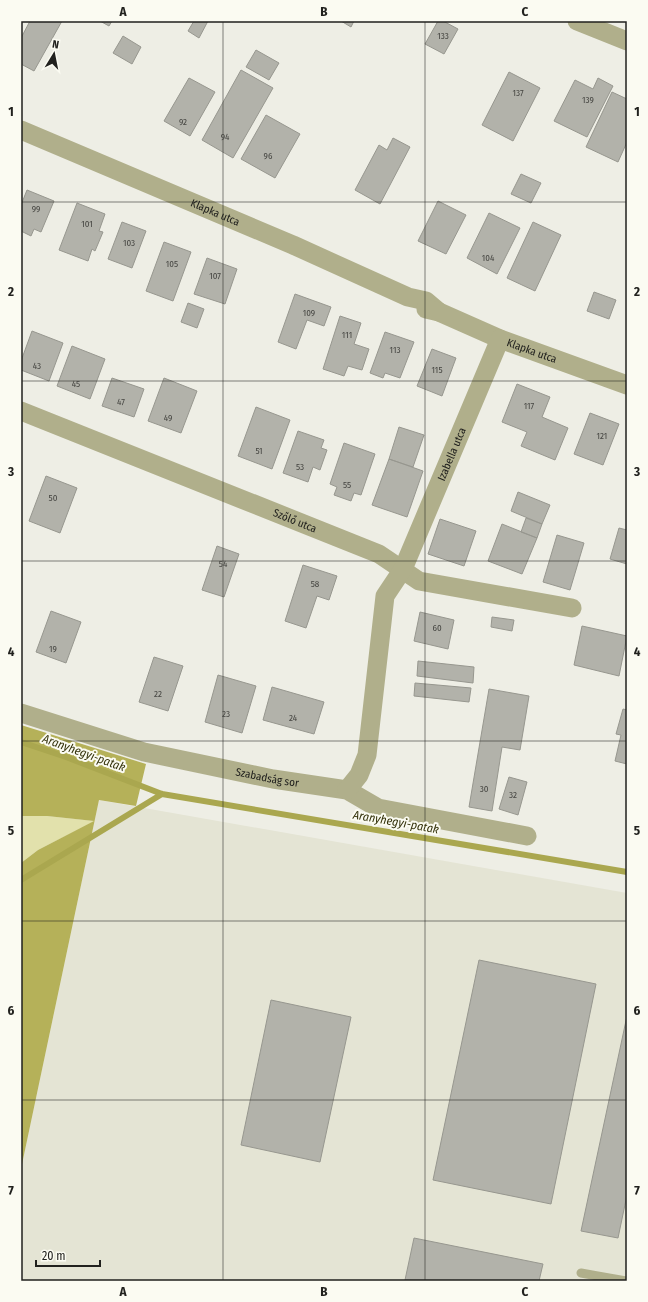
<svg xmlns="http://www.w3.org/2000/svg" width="648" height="1302" viewBox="0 0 648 1302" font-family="'Fira Sans Condensed',sans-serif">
<rect width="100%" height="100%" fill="#eeeee5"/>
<path fill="#e4e4d4" d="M99 800 627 893V1281H21V1169Z"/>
<path fill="#e2e1ac" d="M21 816H47L95 821 38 850 21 863Z"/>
<path fill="#b5b159" d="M21 725 146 764 136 806 99 800 21 1169V863L38 850 94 821 47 816H21Z"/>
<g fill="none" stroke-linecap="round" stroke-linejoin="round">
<path stroke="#aaa74f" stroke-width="6" d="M21 742 66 757 162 794 627 872
M21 880 162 794"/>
</g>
<path fill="#b2b2aa" stroke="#97978f" d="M30 21H62L34 71 21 64V38Z
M100 21H112L109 26Z
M194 21H208L199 38 188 31Z
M341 21H354L351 27Z
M438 21H443L458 29 444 54 425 44Z
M123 36 141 47 132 64 113 53Z
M256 50 279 63 269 80 246 67Z
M241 70 273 88 233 158 202 140Z
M509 72 540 88 513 141 482 125Z
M189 78 215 92 190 136 164 121Z
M598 78 613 86 587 137 554 121 575 80 593 89Z
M612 92 627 99V142L618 162 586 147Z
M266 115 300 134 275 178 241 159Z
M393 138 410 147 380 204 355 190 379 145 387 150Z
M521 174 541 183 531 203 511 194Z
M27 190 54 201 41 232 34 229 31 236 21 231V205Z
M438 201 466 215 446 254 418 241Z
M77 203 105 214 99 231 103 232 95 251 92 249 88 261 59 250Z
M489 213 520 228 497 274 467 258Z
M122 222 146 231 132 268 108 259Z
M533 222 561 235 535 291 507 278Z
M164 242 191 252 173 301 146 291Z
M207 258 237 269 225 304 194 294Z
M594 292 616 300 609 319 587 311Z
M295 294 331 307 324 326 307 320 296 349 278 342Z
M188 303 204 309 197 328 181 322Z
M340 316 361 323 354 344 369 349 362 370 348 366 344 376 323 369Z
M32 331 63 343 49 381 21 370V361Z
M385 332 414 342 400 378 385 373 383 378 370 373Z
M72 346 105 359 90 399 57 386Z
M432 349 456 358 442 396 417 386Z
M112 378 144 389 134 417 102 406Z
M164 378 197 391 181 433 148 421Z
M517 384 550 397 542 417 568 428 555 460 521 446 527 432 502 422Z
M256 407 290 420 272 469 238 456Z
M590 413 619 424 603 465 574 454Z
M399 427 424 435 413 467 389 459Z
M298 431 324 440 321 448 327 450 320 470 313 467 308 482 283 473Z
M344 443 375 454 361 495 354 493 351 501 334 495 337 487 330 484Z
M389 459 423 471 407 517 372 505Z
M46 476 77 488 60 533 29 521Z
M518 492 550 505 542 524 511 511Z
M526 518 542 524 537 538 521 532Z
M440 519 476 531 464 566 428 554Z
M502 524 537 538 522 574 488 561Z
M619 528 627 530V564L610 559Z
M557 535 584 543 570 590 543 582Z
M217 546 239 554 224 597 202 590Z
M303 565 337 576 329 600 317 596 306 628 285 621Z
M51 611 81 622 66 663 36 652Z
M420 612 454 620 448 649 414 641Z
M492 617 514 620 512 631 491 627Z
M582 626 627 636 619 676 574 665Z
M154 657 183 666 168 711 139 702Z
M418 661 474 667 473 683 417 676Z
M218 675 256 686 242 733 205 722Z
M415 683 471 688 469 702 414 696Z
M272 687 324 702 314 734 263 720Z
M489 689 529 696 520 750 502 747 492 811 469 807Z
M623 709 627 710V764L615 761 621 735 616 734Z
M509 777 527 782 518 815 499 809Z
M479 960 596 984 551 1204 433 1180Z
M271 1000 351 1017 320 1162 241 1145Z
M627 1016V1195L618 1238 581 1231Z
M414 1238 543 1264 539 1281 405 1280Z"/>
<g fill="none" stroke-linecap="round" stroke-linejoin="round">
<path stroke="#b0af8b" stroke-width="9" d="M581 1273 626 1281"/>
<g stroke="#b0af8b" stroke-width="19">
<path d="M577 21 627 41"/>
<path id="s1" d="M21 130 293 245 408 297 426 301 439 312"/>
<path id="s2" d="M426 309 439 312 500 339 627 385"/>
<path id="s3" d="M21 411 379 554 419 581 572 608"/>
<path id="s4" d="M21 713 144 752 273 779 347 790 378 808 527 836"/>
<path id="s5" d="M347 790 359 775 367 755 385 596 403 569 500 339"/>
</g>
</g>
<path fill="none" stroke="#21211e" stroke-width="1" stroke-opacity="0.55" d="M223 21V1281M425 21V1281M21 202H627M21 381H627M21 561H627M21 741H627M21 921H627M21 1100H627"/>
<g text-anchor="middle" stroke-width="4" stroke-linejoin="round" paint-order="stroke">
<g font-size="9" fill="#454541">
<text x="443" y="39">133</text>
<text x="518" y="96">137</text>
<text x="588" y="103">139</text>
<text x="183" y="125">92</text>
<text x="225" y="140">94</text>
<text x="268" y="159">96</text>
<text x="36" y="212">99</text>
<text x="87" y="227">101</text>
<text x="129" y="246">103</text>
<text x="488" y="261">104</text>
<text x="172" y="267">105</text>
<text x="215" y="279">107</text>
<text x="309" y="316">109</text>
<text x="347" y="338">111</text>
<text x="395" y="353">113</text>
<text x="37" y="369">43</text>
<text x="437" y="373">115</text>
<text x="76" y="387">45</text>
<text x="121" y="405">47</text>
<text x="529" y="409">117</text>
<text x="168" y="421">49</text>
<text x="602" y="439">121</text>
<text x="259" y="454">51</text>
<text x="300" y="470">53</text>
<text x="347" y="488">55</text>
<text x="53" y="501">50</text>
<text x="223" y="567">54</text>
<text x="315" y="587">58</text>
<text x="437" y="631">60</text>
<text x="53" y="652">19</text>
<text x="158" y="697">22</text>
<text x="226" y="717">23</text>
<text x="293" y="721">24</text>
<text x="484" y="792">30</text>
<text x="513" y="798">32</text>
</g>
<g font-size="11" fill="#21211e" stroke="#fbfbf2">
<text dy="4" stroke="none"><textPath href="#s1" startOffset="211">Klapka utca</textPath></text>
<text dy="4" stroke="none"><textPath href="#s2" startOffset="114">Klapka utca</textPath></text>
<text dy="4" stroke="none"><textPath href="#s5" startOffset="358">Izabella utca</textPath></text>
<text dy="4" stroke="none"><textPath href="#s3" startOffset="295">Szőlő utca</textPath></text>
<text dy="4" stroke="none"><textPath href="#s4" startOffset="255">Szabadság sor</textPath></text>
</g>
<g font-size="12" font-style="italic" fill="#34320b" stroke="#fbfbf2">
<text transform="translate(84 753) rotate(20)" y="4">Aranyhegyi-patak</text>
<text transform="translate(396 822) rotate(10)" y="4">Aranyhegyi-patak</text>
</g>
</g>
<rect width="648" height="1302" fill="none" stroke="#fbfbf2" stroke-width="44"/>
<g transform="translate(54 54) rotate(10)" stroke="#fbfbf2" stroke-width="3" paint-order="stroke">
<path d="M0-3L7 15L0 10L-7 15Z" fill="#21211e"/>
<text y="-6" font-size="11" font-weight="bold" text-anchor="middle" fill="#21211e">N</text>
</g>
<path d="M36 1260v6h64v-6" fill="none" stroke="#21211e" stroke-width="2"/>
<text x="42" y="1260" font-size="12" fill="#21211e" stroke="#fbfbf2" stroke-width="3" paint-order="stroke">20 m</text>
<rect x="22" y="22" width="604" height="1258" fill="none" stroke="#21211e" stroke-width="1.5"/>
<g font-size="13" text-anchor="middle" font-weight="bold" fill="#21211e">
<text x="123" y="16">A</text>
<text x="324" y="16">B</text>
<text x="525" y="16">C</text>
<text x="11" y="116">1</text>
<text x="637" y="116">1</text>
<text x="11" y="296">2</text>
<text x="637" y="296">2</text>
<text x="11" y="476">3</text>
<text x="637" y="476">3</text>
<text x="11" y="656">4</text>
<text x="637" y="656">4</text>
<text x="11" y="835">5</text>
<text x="637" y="835">5</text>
<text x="11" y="1015">6</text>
<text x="637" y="1015">6</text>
<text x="11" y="1195">7</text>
<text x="637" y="1195">7</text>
<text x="123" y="1296">A</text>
<text x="324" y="1296">B</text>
<text x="525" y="1296">C</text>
</g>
</svg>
